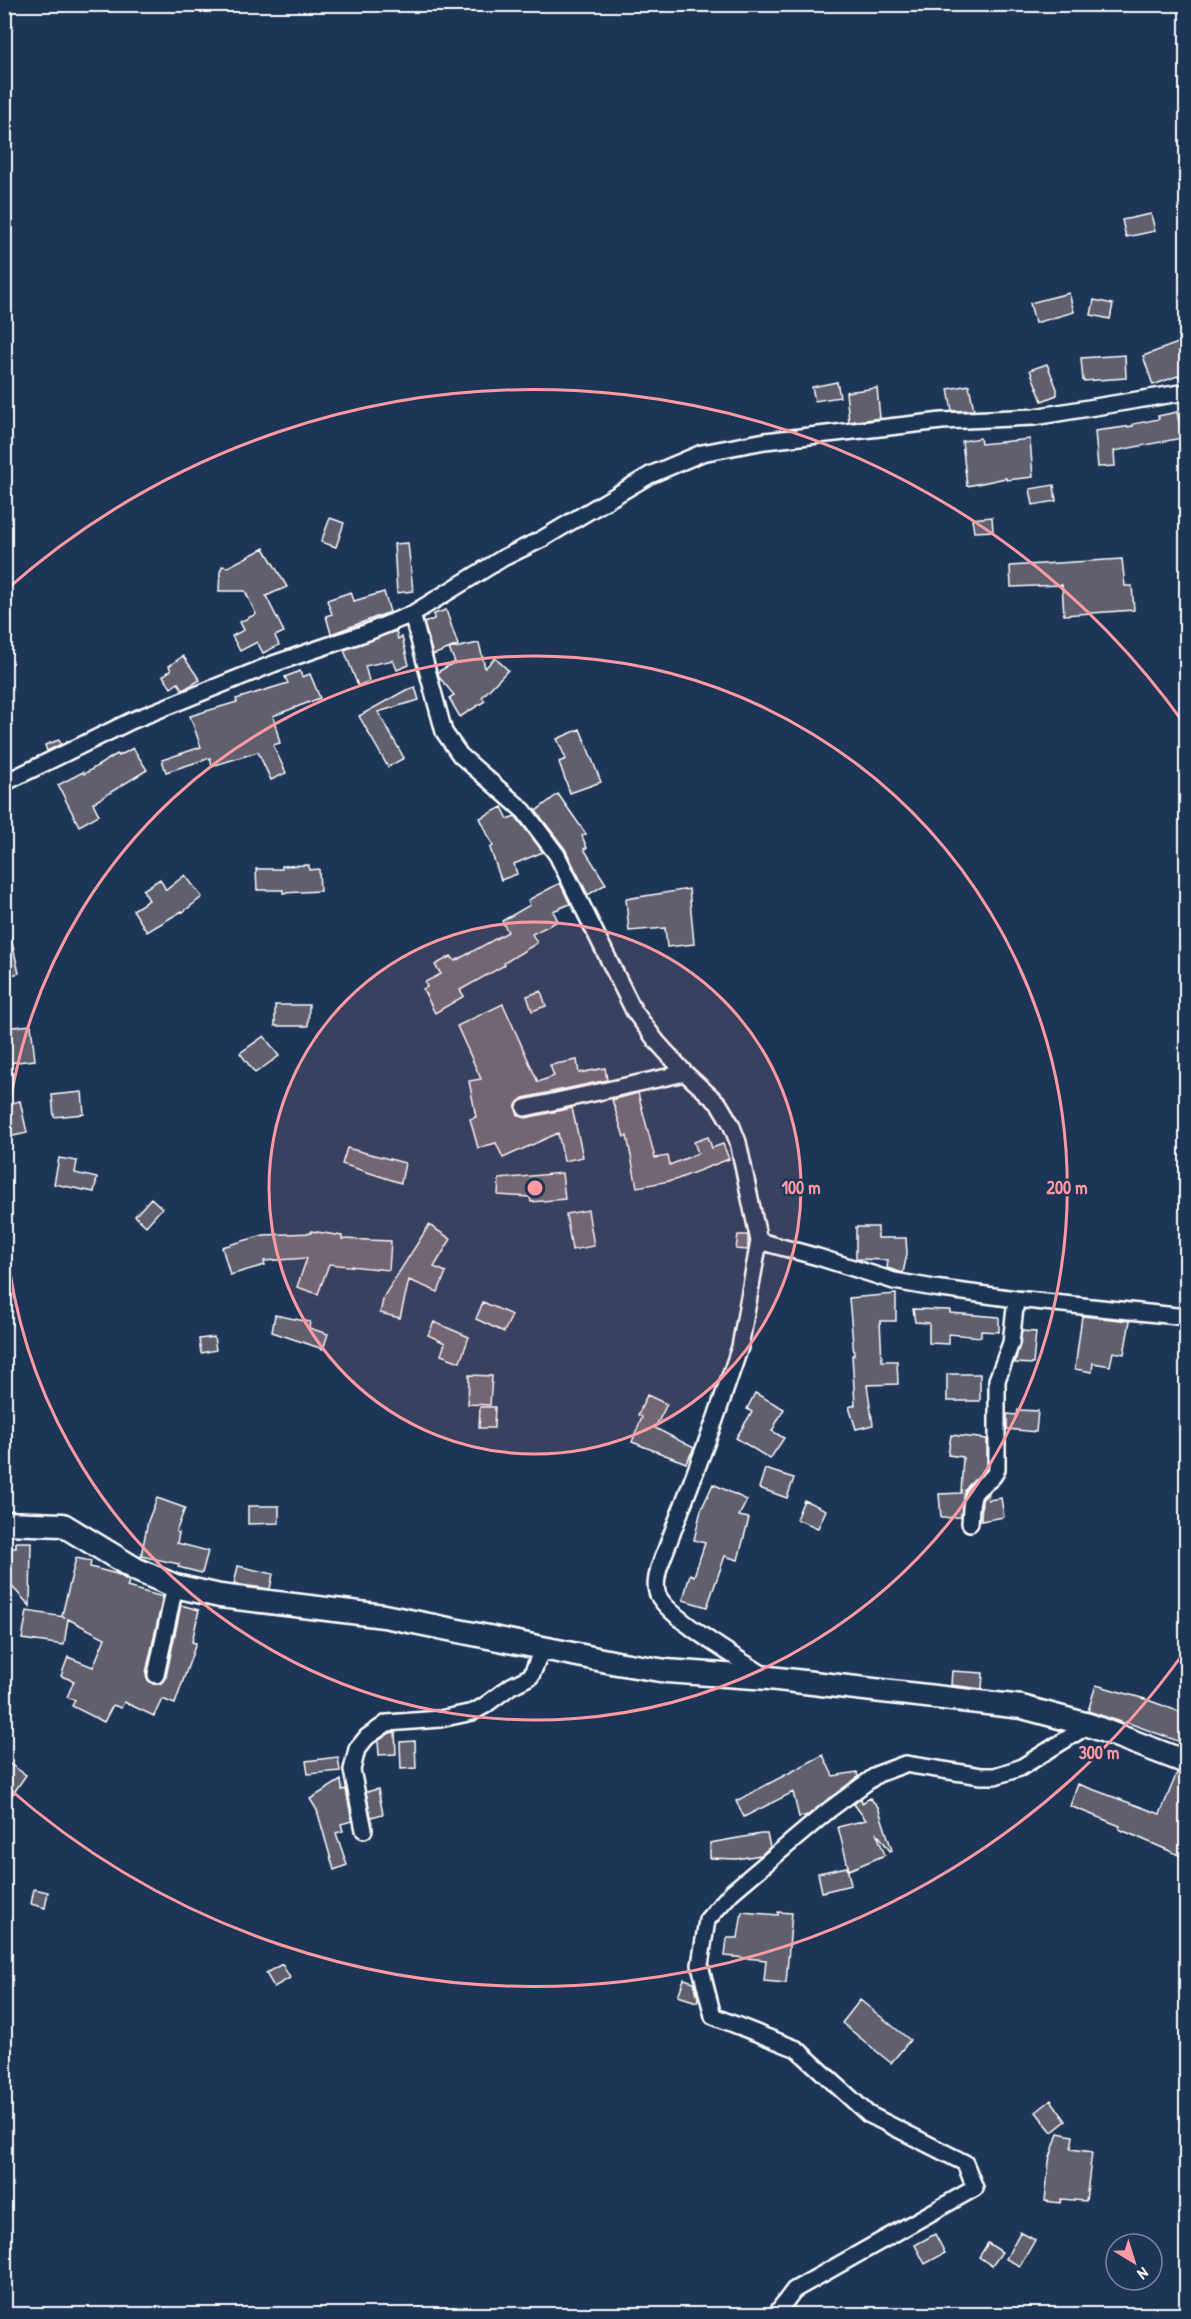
<svg xmlns="http://www.w3.org/2000/svg" width="1191" height="2319" viewBox="0 0 1191 2319" font-family="'Patrick Hand',sans-serif">
<rect width="100%" height="100%" fill="#1d3557"/>
<filter id="ink" filterUnits="userSpaceOnUse"><feTurbulence type="fractalNoise" baseFrequency=".0167" numOctaves="2"/><feDisplacementMap in="SourceGraphic" scale="12" xChannelSelector="R" yChannelSelector="G"/><feConvolveMatrix kernelMatrix="1 2 1 2 8 2 1 2 1" color-interpolation-filters="sRGB"/></filter>
<g filter="url(#ink)">
<path fill="#615e6d" stroke="#fff" stroke-width="1.5" d="M1151 214 1155 231 1126 237 1122 220Z
M1069 293 1074 312 1035 323 1030 303Z
M1094 300 1113 304 1110 319 1091 315Z
M1186 340V373L1153 385 1143 356Z
M1125 355 1126 378 1083 381 1081 358Z
M1047 364 1057 389V395L1042 401 1030 370Z
M837 382 840 397 815 401 812 387Z
M969 385 974 410 952 411 948 389Z
M877 388 880 418 849 422 846 392Z
M1177 412 1182 438 1114 451 1115 466 1098 467 1095 431 1133 426V424L1159 419 1158 416Z
M980 438 981 444 1030 439 1033 477 1006 480V478L967 486 962 441Z
M1054 485 1056 501 1033 505 1030 489Z
M992 517 993 531 974 532 972 519Z
M330 518 344 523 336 547 321 542Z
M408 543 413 591 397 593 394 544Z
M264 548 287 587 266 596 284 632 275 636 279 645 263 653 257 642 240 651 232 636 244 630 240 622 256 614 245 591H219L220 572 222 566 228 567Z
M1122 559 1125 586H1132L1134 610 1064 615 1062 585 1011 587 1010 566Z
M351 592 354 601 384 592 390 612 331 634 326 616 332 614 327 600Z
M446 610 458 645 433 655 424 623 434 619V614Z
M396 631 398 639 402 637 409 665 397 670 393 660 365 666 369 681 358 686 344 650Z
M479 643 485 668 495 658 508 670 482 697 485 701 460 717 449 698 454 695 439 677 438 672 455 662 449 649Z
M183 656 200 680 183 690 178 683 171 688 163 676 171 670 169 666Z
M300 671 302 677 310 674 320 698 273 716 280 743 273 745 286 773 271 780 258 752 212 766 210 758 166 772 162 760 201 747 190 716 237 702 236 699 288 683 285 677Z
M415 687 419 700 378 712 404 758 388 767 359 716 406 690Z
M580 729 601 782 570 793 559 762 566 759 557 739Z
M59 740 61 744 47 751 45 745Z
M133 748 147 770 93 803 99 815 79 826 58 785 83 772 84 774 117 754 119 756Z
M558 794 586 834 582 836 587 848 584 849 606 884 588 895 565 849 536 811Z
M502 807 508 819 515 816 517 818 543 852 514 864 517 874 501 880 490 848 493 846 480 818Z
M309 865V870L319 869 320 891 283 893V890H257L256 869H282V866Z
M185 875 202 897 183 912 182 911 147 932 133 910 149 900 143 890 160 879 166 890Z
M560 883 570 904 553 911 558 921 532 934 537 943 504 963 505 965 460 990 464 996 435 1013 423 989 427 987 425 982 441 974 435 965 451 956 455 961 508 932 502 921 530 905 528 900Z
M689 889 694 944 667 947 665 928 629 931 626 899Z
M10 934 19 973 4 977V935Z
M541 991 546 1006 532 1011 527 996Z
M503 1004 538 1082 554 1076 550 1065 577 1060 579 1073 605 1068 607 1080 523 1098 516 1106 518 1115 526 1118 572 1108 583 1157 564 1161 558 1133 503 1158 496 1143 478 1148 470 1119 476 1117 469 1081 481 1079 457 1026Z
M275 1005H309L308 1026H275Z
M31 1025 35 1060 8 1063 4 1028Z
M264 1036 279 1056 255 1073 240 1053Z
M82 1092 84 1114 54 1117 52 1095Z
M638 1093 655 1158 668 1156 670 1165 698 1153 694 1142 708 1137 712 1148 723 1144 729 1159 675 1180 637 1187 627 1136 624 1137 612 1100Z
M20 1101 27 1133 4 1138V1105Z
M347 1148 405 1163 401 1183 342 1164Z
M59 1158 77 1161 75 1173 97 1178 94 1192 54 1184Z
M562 1173 565 1199 531 1202 530 1197 498 1195 499 1179Z
M151 1198 162 1208 146 1226 135 1216Z
M588 1210 594 1246 572 1250 566 1214Z
M429 1225 451 1239 434 1267 446 1272 438 1292 409 1280 400 1318 380 1313 384 1296Z
M856 1227H878V1238H906L907 1254 903 1273 887 1268 888 1260 856 1259Z
M311 1231 342 1236V1239L391 1241 389 1270 329 1264 318 1294 297 1287 307 1258 264 1261 265 1265 230 1275 222 1247 264 1235 311 1233Z
M738 1235H748V1250L736 1249Z
M896 1294V1321H880L882 1361H897L898 1384 867 1385 873 1425 856 1429 849 1407 855 1405 852 1355H854L849 1298Z
M483 1302 512 1315 504 1332 476 1319Z
M913 1309 950 1310V1313L999 1317V1332L981 1331V1337L949 1334V1344L929 1343V1323L915 1322Z
M275 1315 310 1322 309 1328 328 1334 323 1349 272 1332Z
M1082 1316 1130 1321 1124 1354 1113 1352 1110 1366 1093 1363 1092 1372 1075 1369Z
M434 1322 469 1337 460 1362 441 1355 445 1343 428 1335Z
M1022 1331 1036 1332 1033 1364 1015 1363Z
M214 1337 216 1350 201 1353 199 1339Z
M947 1374H980V1401H947Z
M469 1375 492 1376 490 1405 468 1404Z
M755 1393 784 1409 772 1431 784 1438 770 1459 736 1438 752 1412 747 1409Z
M647 1395 667 1404 655 1428 694 1448 686 1463 632 1442 642 1417 638 1415Z
M480 1407H495L494 1428H479Z
M1018 1410 1038 1411 1036 1432 1007 1429V1414L1017 1415Z
M951 1435 987 1439V1467L965 1490 961 1517 941 1518 939 1494 961 1493 963 1457 948 1455Z
M765 1469 794 1478 787 1498 759 1488Z
M713 1484 747 1500 739 1516 749 1518 738 1560 725 1556 707 1607 683 1600 690 1574 694 1576 705 1543 694 1540 701 1510Z
M989 1492 988 1500 1001 1498 1004 1517 981 1521 982 1500Z
M157 1498 185 1508 176 1532 179 1533 177 1543 208 1551 202 1573 178 1567 179 1564 141 1556 148 1521Z
M804 1500 826 1510 818 1528 796 1519Z
M248 1506H279V1523L248 1524Z
M16 1542H31L30 1606 4 1578V1556H10V1548H16Z
M76 1558 91 1561 90 1567 117 1574 129 1581 127 1587 163 1597 146 1673 147 1679 153 1684H160L166 1677 181 1605 199 1610 192 1642 196 1643 175 1704 162 1699 154 1716 124 1702 121 1708 113 1705 104 1722 72 1706 75 1700 67 1697 74 1681 61 1676 68 1657 93 1667 105 1638 68 1619 64 1645 22 1639 27 1611 64 1617 62 1615Z
M238 1566 273 1574 270 1589 234 1584Z
M952 1671 983 1673 982 1689 951 1685Z
M1096 1685 1145 1699 1186 1714V1744L1126 1722V1724L1115 1720 1088 1711Z
M395 1732 396 1754 379 1755 378 1741 390 1733Z
M415 1741 416 1768 401 1769 400 1742Z
M823 1755 833 1776 857 1772 858 1777 808 1815 799 1817 793 1792 744 1817 736 1801Z
M338 1757 340 1771 308 1774 306 1761Z
M4 1760 26 1775 13 1794 4 1788Z
M1177 1773 1186 1775V1858L1119 1829 1120 1826 1070 1806 1078 1784 1160 1814Z
M341 1780 342 1790 346 1789 352 1821 341 1824 343 1831 336 1833 347 1865 334 1870 317 1810 310 1799Z
M378 1789 383 1814 371 1817 366 1792Z
M861 1798 862 1803 870 1798 878 1807 892 1850 890 1851 876 1832 885 1855 849 1870 838 1827 866 1820 854 1804Z
M761 1834H767L770 1847 761 1855 736 1859 710 1858V1843Z
M847 1867 851 1885 822 1892 818 1873Z
M34 1889 48 1892 45 1908 31 1904Z
M742 1912 778 1915V1912L792 1913 786 1983 764 1981 766 1960 725 1956 727 1938H738Z
M282 1964 290 1978 274 1987 266 1973Z
M684 1979 694 1982 698 1998 697 2002 678 1996Z
M860 2000 910 2040 891 2063 842 2023Z
M1051 2100 1066 2121 1052 2132 1036 2112Z
M1058 2133 1073 2136 1071 2149 1092 2152 1086 2201 1061 2199 1060 2203 1045 2201 1049 2161Z
M1020 2232 1035 2240 1020 2266 1006 2259Z
M935 2234 945 2253 925 2264 915 2245Z
M988 2243 1002 2252 992 2266 979 2257Z"/>
<g fill="none" stroke-linecap="round" stroke-linejoin="round">
<g stroke="#fff" stroke-width="20">
<path id="street" d="M412 614 444 732 460 755 524 811 557 855 634 1011 657 1042 685 1073 719 1104 731 1124 738 1142 759 1241 740 1347 715 1420 659 1568C657 1576 655 1584 657 1592 662 1615 744 1662 767 1677
M4 783 131 721 273 664 368 632 412 614 503 558 542 539 650 475 702 453 765 441 942 421 1034 417 1186 392
M525 1108 685 1073
M759 1241 818 1257 894 1281 934 1288 1016 1299 1186 1317
M970 1523C971 1515 970 1502 974 1494 980 1483 993 1482 997 1469V1380L1011 1343 1016 1299
M156 1675 175 1586
M364 1830 352 1770 357 1749 367 1737 387 1723 440 1719 473 1712 484 1706 511 1686 531 1676 543 1648
M776 2314 794 2290 975 2188 965 2163 868 2114 797 2049 713 2016 700 1965 707 1920 732 1892 829 1810 878 1774 905 1764 981 1776H995L1020 1768 1089 1725"/>
</g>
<g stroke="#fff" stroke-width="27">
<path id="secondary" d="M4 1523 63 1525 137 1570 175 1586 220 1596 384 1616 617 1663 666 1671 769 1678 1022 1707 1089 1725 1186 1762"/>
</g>
<use href="#street" stroke="#1d3557" stroke-width="15"/>
<use href="#secondary" stroke="#1d3557" stroke-width="22"/>
</g>
</g>
<circle cx="535" cy="1188" r="266" fill="#ff9aa2" fill-opacity=".12"/>
<g fill="none" stroke="#ff9aa2" stroke-width="3">
<circle cx="535" cy="1188" r="266"/>
<path d="M5 1146A532 532 0 1 1 5 1230"/>
<path d="M1185 1651A798 798 0 0 1 6 1786M6 590A798 798 0 0 1 1185 725"/>
</g>
<circle cx="535" cy="1188" r="9" fill="#ff9aa2" stroke="#1d3557" stroke-width="3"/>
<g font-size="18" text-anchor="middle" font-weight="bold" fill="#ff9aa2" stroke="#1d3557" stroke-width="4.5" stroke-linejoin="round" paint-order="stroke">
<text x="801" y="1194">100 m</text>
<text x="1067" y="1194">200 m</text>
<text x="1099" y="1759">300 m</text>
</g>
<rect width="1191" height="2319" fill="none" stroke="#1d3557" stroke-width="24"/>
<rect x="12" y="12" width="1167" height="2295" fill="none" stroke="#fff" stroke-width="2" filter="url(#ink)"/>
<g transform="translate(1134 2262) rotate(142)"><circle r="28" fill="#1d3557" stroke="#77869a" stroke-width="1.5"/>
<path d="M0-4.5L10 22L0 15L-10 22Z" fill="#ff9aa2"/>
<text y="-9" font-size="16" font-weight="bold" text-anchor="middle" fill="#ffffff">N</text>
</g>
</svg>
